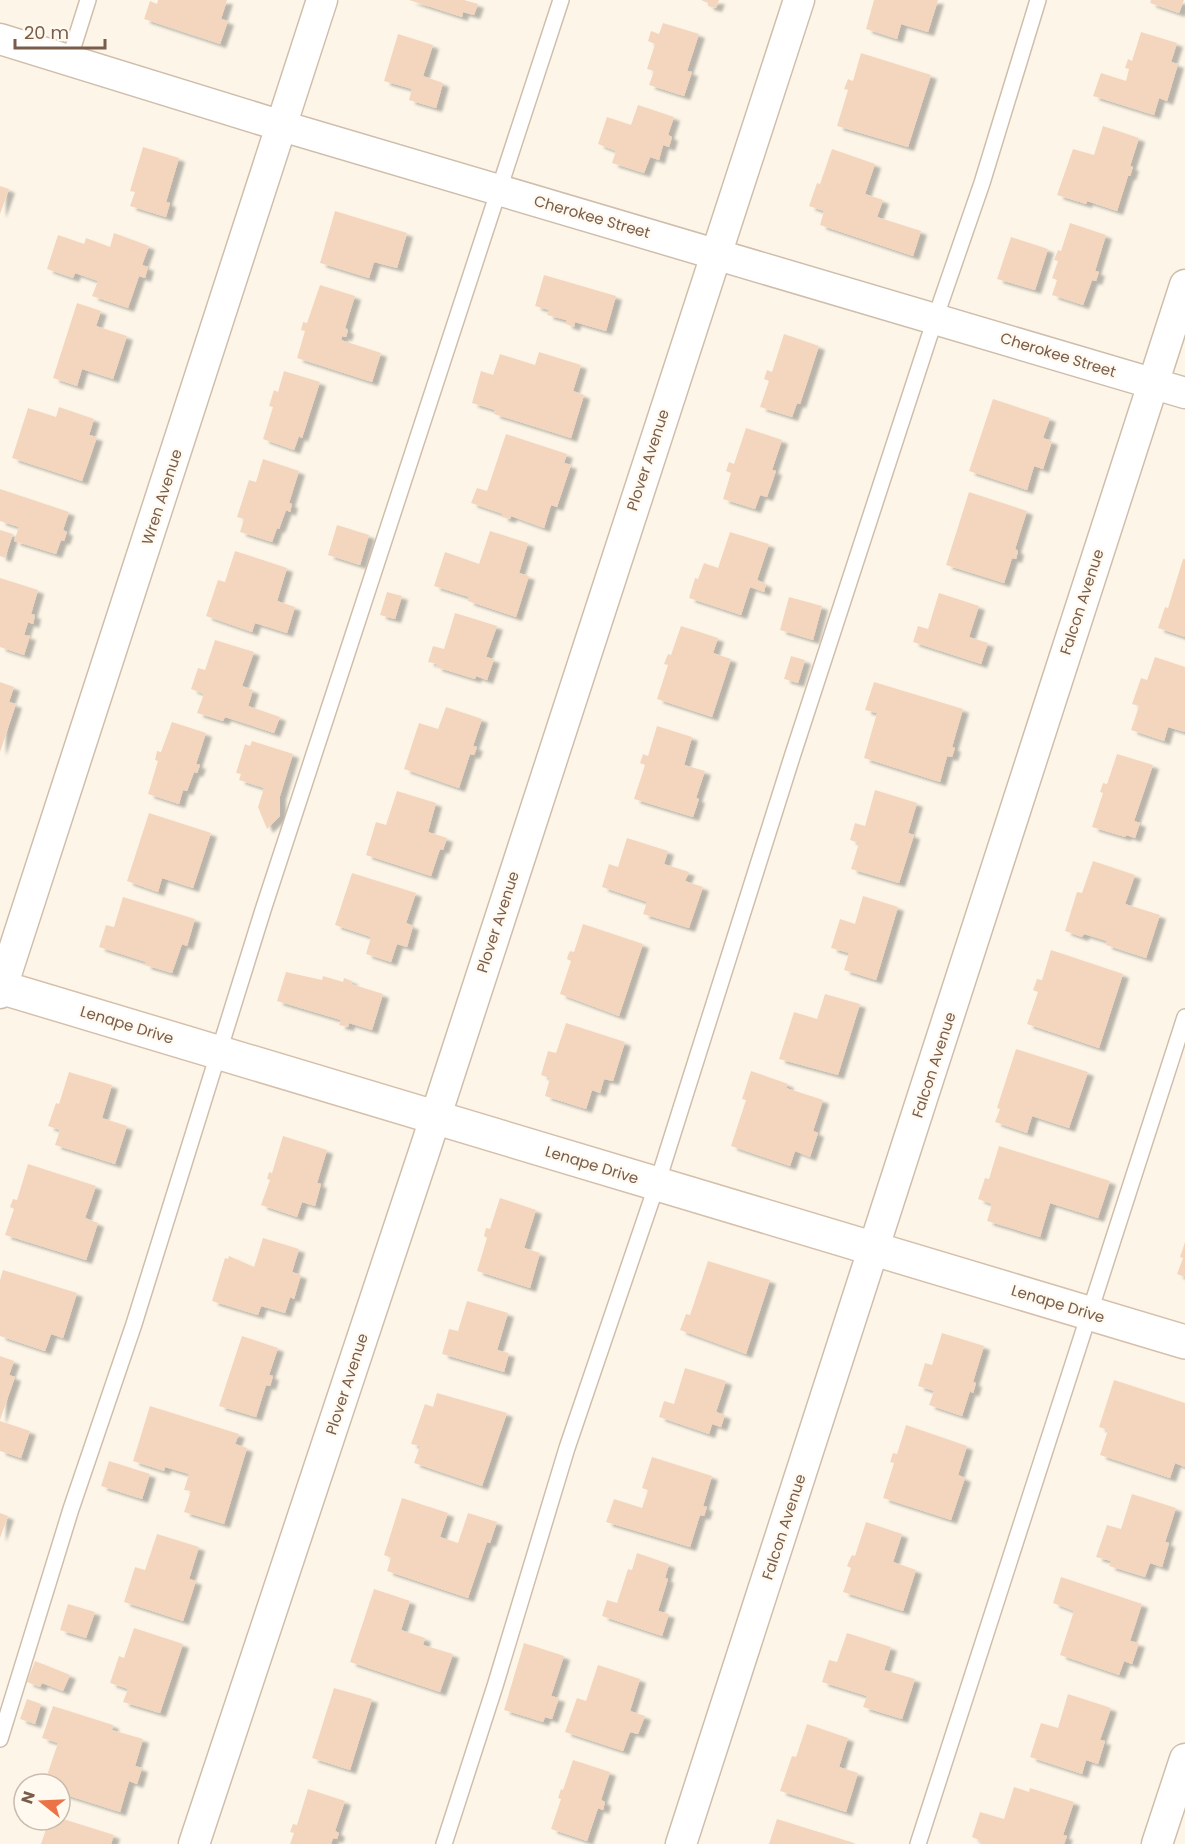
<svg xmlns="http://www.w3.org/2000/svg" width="1185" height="1844" viewBox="0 0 1185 1844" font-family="Poppins,sans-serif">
<defs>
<filter id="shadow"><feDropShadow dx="6" dy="4" stdDeviation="1.5" flood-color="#0004"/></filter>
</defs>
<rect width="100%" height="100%" fill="#fdf6e8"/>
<path fill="#f4d6be" filter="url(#shadow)" d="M158 0H227L221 19 228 21 220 44 144 19 150 1 157 4Z
M409 0H464L478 4 474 15 463 12 462 17Z
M701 0H719L716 8 708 6V3Z
M874 0H938L928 32 901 24 897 39 866 29Z
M1151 0H1184L1179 13 1150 3Z
M663 23 699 34 687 71 692 72 684 96 649 85 654 71 647 69 655 44 648 41 651 31 659 34Z
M1141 32 1177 43 1171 62 1178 64 1167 101 1159 98 1154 115 1093 96 1101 73 1126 81 1129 69 1125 68 1128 59 1132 61Z
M398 34 433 45 423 76 443 83 436 108 409 100 412 89 384 81Z
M861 53 931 75 908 147 837 126 848 90 844 89 848 79 853 81Z
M638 105 674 117 668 135 672 137 669 147 663 145 659 160 650 157 644 173 612 163 616 151 598 144 607 117 631 125Z
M1103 126 1139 138 1130 166 1133 167 1130 176H1128L1117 211 1087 201 1086 204 1057 195 1073 149 1094 155Z
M143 147 179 158 166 202 170 203 166 217 130 206 135 192 130 191Z
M832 149 875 164 865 194 883 200 877 217 921 231 913 256 820 225 824 211 809 206 817 183 820 184Z
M0 186 9 189 0 214Z
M335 211 407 233 397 268 374 262 369 278 320 263Z
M1070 223 1106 235 1095 271 1099 272 1096 281 1092 280 1083 305 1052 295 1057 280 1052 278 1058 261 1054 260 1058 250 1061 251Z
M114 233 149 246 142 265 148 267 145 278 139 276 128 308 92 296 98 281 75 273 73 278 47 269 58 235 84 244 86 238 110 247Z
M1011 237 1048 249 1035 290 997 279Z
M544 275 616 296 606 331 575 322 574 327 566 324V320L547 315 549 310 535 306Z
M320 285 355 296 345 328 348 330 346 337 342 336 341 340 381 353 372 382 297 358 305 331 301 330 303 322 307 323Z
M77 303 101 311 96 326 127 336 113 379 82 369 77 386 53 378Z
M784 334 819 346 800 404 797 403 792 417 760 407 769 381 764 379 767 370 772 372Z
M539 352 581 365 573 391 584 395 571 438 494 414 495 410 472 403 481 371 493 375 500 354 535 365Z
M284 371 320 382 302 438 299 436 294 450 263 439 273 407 269 406 274 390 278 392Z
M993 399 1050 418 1043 438 1052 441 1043 469 1034 466 1027 490 969 471Z
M59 407 94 419 89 435 97 437 82 481 12 458 28 408 56 417Z
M746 428 782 440 772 470 776 471 767 497 760 495 755 509 723 499 731 473 726 471 729 462 734 464Z
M506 434 567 454 564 463 571 465 557 507 551 505 544 528 511 516 510 519 502 517 503 514 471 503 477 488 487 491Z
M263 459 299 471 289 503 292 504 290 512 286 510 279 529 277 528 272 542 240 532 244 519 237 517 249 480 256 482Z
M0 489 69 512 63 530 67 532 64 541 61 540 56 554 14 541 19 527 0 521Z
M969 492 1027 511 1015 549 1018 551 1016 559 1012 558 1004 583 946 565Z
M337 525 369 535 360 565 328 555Z
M0 530 13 534 5 558 0 556Z
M490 531 528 543 519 573 529 576 516 617 468 601 469 597 434 586 445 552 479 564Z
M730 532 769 544 757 580 766 584 764 592 750 587 741 615 689 598 695 578 698 579 704 563 718 568Z
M235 551 287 568 277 601 295 607 287 633 255 623 252 632 206 616 218 580 225 582Z
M1183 559H1185V637L1158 628 1165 607 1168 608Z
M0 578 38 590 31 614 35 615 33 624 28 622 24 635 30 636 24 655 0 647Z
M387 592 402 596 395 619 380 615Z
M939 593 979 606 969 637 988 643 981 664 913 642 918 626 928 629Z
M789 597 822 606 813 640 780 630Z
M455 613 497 626 486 657 494 659 487 680 476 676 475 679 436 667 437 664 428 662 433 646 444 649Z
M681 626 718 638 713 653 731 659 712 717 657 699 668 665 664 664 668 654 671 655Z
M215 640 254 652 242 686 253 690 248 706 280 717 274 733 225 717 223 721 197 713 204 694 191 689 198 668 205 670Z
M791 656 805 660 798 683 784 679Z
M1155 657 1185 667V732L1168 727 1164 741 1131 730 1139 706 1132 704 1141 678 1147 680Z
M0 682 14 687 9 702 16 704 0 752Z
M874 682 963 709 952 747 955 748 952 757 947 756 940 782 864 758 877 713 865 710Z
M446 707 482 719 473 746 477 747 474 755 470 754 459 788 404 769 419 723 438 729Z
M172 722 206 733 196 764 200 765 197 773 194 772 187 791 183 790 179 804 148 794 158 761 155 760 157 751 161 752Z
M657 726 692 737 684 765 705 771 696 798 699 799 693 817 634 799 645 765 640 763 643 754 648 756Z
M252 741 293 754 280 796V816L267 829 258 807 264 788 239 780 241 774 236 773 245 744 250 746Z
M1117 754 1153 765 1134 821 1140 823 1135 838 1126 835 1125 837 1092 827 1103 793 1100 792 1103 783 1107 784Z
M875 790 917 803 908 833 914 835 899 883 851 869 859 843 850 840 855 823 865 826Z
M397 791 436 803 428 832 447 838 443 850 440 849 431 876 366 855 376 822 386 825Z
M149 813 211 833 193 888 162 878 158 892 127 881Z
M627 838 668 851 664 864 689 872 685 881 703 887 689 928 643 914 647 902 602 887 609 864 618 867Z
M1093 861 1135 875 1125 904 1160 915 1146 958 1106 945 1107 941 1084 934 1082 937 1065 931 1077 892 1082 893Z
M352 873 416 893 406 923 413 926 407 947 397 944 391 962 366 954 371 937 335 925Z
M863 896 898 907 876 980 844 970 849 953 831 948 840 919 855 924Z
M123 897 195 919 187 946 182 944 172 973 145 965 146 962 99 947 106 925 114 927Z
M583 924 643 944 619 1016 560 994 571 961 567 959 568 955 570 951 574 952Z
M1051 950 1123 974 1099 1048 1027 1024 1038 992 1033 990 1037 979 1042 980Z
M286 972 322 980 323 976 343 982 344 978 352 981 351 984 383 994 372 1030 349 1023 348 1027 339 1025 341 1020 277 1001Z
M825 994 860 1004 838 1075 779 1059 794 1012 817 1019Z
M566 1023 625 1042 613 1081 604 1079 600 1093 592 1090 586 1109 545 1096 550 1078 541 1075 548 1051 556 1053Z
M1016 1049 1088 1072 1069 1128 1032 1116 1027 1133 995 1122 1000 1109 997 1108Z
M751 1071 788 1084 786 1088 823 1100 813 1131 818 1133 810 1157 795 1151 790 1166 731 1146 746 1100 742 1099Z
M69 1072 112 1085 102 1118 127 1126 115 1164 55 1145 60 1130 48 1126 56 1103 59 1104Z
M283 1136 327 1150 317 1183 321 1184 315 1206 302 1202 297 1217 261 1205 270 1180 267 1179 269 1172 272 1173Z
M999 1146 1110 1181 1098 1218 1050 1203 1040 1237 987 1221 992 1204 978 1199 985 1178 989 1179Z
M28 1164 96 1186 85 1218 98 1223 86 1260 5 1235 14 1209 10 1207 13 1199 17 1200Z
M500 1198 536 1210 524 1248 540 1253 530 1288 477 1271 487 1238 484 1236 486 1228 490 1229Z
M263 1238 299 1249 292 1272 301 1275 294 1299 290 1297 285 1313 261 1306 258 1315 212 1301 225 1258 228 1259 229 1256 254 1267Z
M1185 1242V1277L1177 1274 1183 1258 1180 1257Z
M708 1261 770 1280 746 1354 680 1330 686 1314 690 1315Z
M3 1270 77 1293 63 1338 51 1334 45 1351 0 1336V1280Z
M467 1301 508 1313 497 1350 509 1353 504 1372 442 1354 449 1329 458 1331Z
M942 1333 984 1346 973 1382 976 1383 973 1393 970 1391 962 1416 929 1405 934 1391 918 1386 925 1363 932 1365Z
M242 1336 278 1348 269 1375 273 1376 270 1386 266 1385 256 1417 219 1406Z
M0 1356 14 1361 9 1375 15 1377 0 1420Z
M685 1368 726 1381 716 1412 725 1415 721 1427 712 1424 709 1434 659 1417 664 1401 674 1404Z
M1114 1380 1185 1403V1467L1175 1463 1170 1478 1100 1455 1108 1430 1099 1427Z
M437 1393 507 1413 482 1486 414 1463 420 1446 411 1444 425 1404 433 1407Z
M150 1406 239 1434 235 1444 247 1448 224 1524 184 1512 191 1491 184 1490 189 1474 165 1467 164 1471 133 1461Z
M0 1421 30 1431 21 1458 0 1451Z
M906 1425 967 1446 958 1475 965 1478 951 1520 883 1498 894 1463 890 1462 893 1453 897 1454Z
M652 1457 712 1476 703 1506 707 1507 704 1516 700 1515 690 1547 606 1522 614 1499 642 1508 648 1490 642 1488Z
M109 1461 150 1474 142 1499 101 1486Z
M1132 1494 1176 1508 1165 1542 1169 1543 1162 1567 1150 1563 1145 1577 1109 1566 1111 1561 1096 1557 1107 1525 1121 1529Z
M402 1498 448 1513 440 1537 458 1543 468 1513 497 1522 490 1543 487 1542 468 1598 387 1571 391 1558 384 1555Z
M0 1513 8 1516 0 1538Z
M866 1522 902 1534 893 1562 916 1570 903 1611 843 1592 851 1568 847 1566 849 1561 852 1555 855 1556Z
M157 1534 199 1547 189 1579 196 1581 183 1621 124 1602 135 1567 145 1570Z
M637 1553 669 1564 665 1578 668 1579 658 1611 669 1614 662 1636 602 1616 607 1600 617 1603 628 1569 632 1570Z
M1061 1577 1142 1604 1130 1641 1139 1643 1132 1664 1124 1661 1119 1675 1060 1655 1074 1611 1053 1603Z
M374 1589 410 1601 401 1630 425 1638 423 1645 453 1654 440 1692 350 1662Z
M68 1604 95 1612 86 1638 60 1630Z
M134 1628 183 1644 160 1713 123 1702 128 1689 110 1683 119 1656 124 1658Z
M847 1633 891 1647 884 1670 915 1679 902 1719 863 1707 867 1696 822 1682 829 1660 837 1662Z
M524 1643 564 1656 551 1696 559 1698 552 1719 545 1717 543 1722 504 1710Z
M35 1661 70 1675 63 1691 42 1683 40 1687 27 1682Z
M598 1665 640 1679 630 1711 645 1716 638 1734 630 1732 623 1751 565 1732 577 1698 586 1701Z
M334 1688 372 1699 350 1770 312 1758Z
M1068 1694 1111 1708 1100 1740 1105 1741 1098 1764 1086 1760 1082 1774 1030 1757 1041 1723 1058 1728Z
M27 1699 41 1704 35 1724 20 1719Z
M53 1706 113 1725 112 1730 143 1739 135 1766 142 1768 137 1784 129 1781 120 1812 60 1793V1784H44L58 1743 42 1738Z
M807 1724 848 1738 839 1767 858 1773 846 1812 780 1791 792 1756 796 1757Z
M573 1760 610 1772 601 1800 605 1802 603 1810 598 1808 587 1841 551 1829 561 1799 558 1798 561 1789 563 1790Z
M1014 1787 1029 1792 1030 1788 1074 1802 1063 1835 1067 1836 1064 1844H980L981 1841 972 1837 980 1812 1004 1819Z
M308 1789 345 1801 335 1831 339 1833 337 1839 333 1838 331 1844H290L294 1833 290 1832 293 1824 297 1825Z
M60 1818 114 1835 111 1844H41L49 1820H60Z
M777 1819 854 1843V1844H769Z"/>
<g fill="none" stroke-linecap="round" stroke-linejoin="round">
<g stroke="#d0beac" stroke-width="18">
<path id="lane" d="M69 60 88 0
M0 1739 71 1509 134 1324 263 910 561 0
M444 1844 495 1686 567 1448 657 1184 792 757 935 319 982 183 1038 0
M918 1844 1185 1017"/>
</g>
<g stroke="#d0beac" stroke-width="33">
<path id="street" d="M0 39 282 126 1185 393
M0 993 322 0
M194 1844 426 1146 799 0
M681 1844 1185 285
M1157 1844 1185 1759"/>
</g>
<g stroke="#d6c0ac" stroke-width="36">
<path id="secondary" d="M0 987 1185 1342"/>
</g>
<use href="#lane" stroke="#fff" stroke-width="15"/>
<use href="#street" stroke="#fff" stroke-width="30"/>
<use href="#secondary" stroke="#fff" stroke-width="33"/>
</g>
<g text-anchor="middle" stroke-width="4.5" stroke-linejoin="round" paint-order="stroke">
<g font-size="15" fill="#795d4a" stroke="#fff9ef">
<text transform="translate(592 217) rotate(16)" y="5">Cherokee Street</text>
<text transform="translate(1058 355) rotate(17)" y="5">Cherokee Street</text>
<text transform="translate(648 460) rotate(-72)" y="5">Plover Avenue</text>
<text transform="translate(162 497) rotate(-72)" y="5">Wren Avenue</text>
<text transform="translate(1082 602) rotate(-72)" y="5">Falcon Avenue</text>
<text transform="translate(498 922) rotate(-72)" y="5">Plover Avenue</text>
<text transform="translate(127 1025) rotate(17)" y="5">Lenape Drive</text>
<text transform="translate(934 1065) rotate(-72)" y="5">Falcon Avenue</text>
<text transform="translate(592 1165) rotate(17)" y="5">Lenape Drive</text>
<text transform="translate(1058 1304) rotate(17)" y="5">Lenape Drive</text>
<text transform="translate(347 1384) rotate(-72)" y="5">Plover Avenue</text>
<text transform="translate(784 1527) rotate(-72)" y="5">Falcon Avenue</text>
</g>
</g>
<g transform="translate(42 1802) rotate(288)"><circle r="28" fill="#fff9ef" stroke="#c9bbad" stroke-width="1.5"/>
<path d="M0-4.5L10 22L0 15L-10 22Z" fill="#ec7348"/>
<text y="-9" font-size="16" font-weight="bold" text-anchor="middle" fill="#795d4a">N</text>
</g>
<path d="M15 39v9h90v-9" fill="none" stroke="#795d4a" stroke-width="3"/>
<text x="24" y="39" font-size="18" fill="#795d4a" stroke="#fff9ef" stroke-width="4.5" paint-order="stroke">20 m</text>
</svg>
